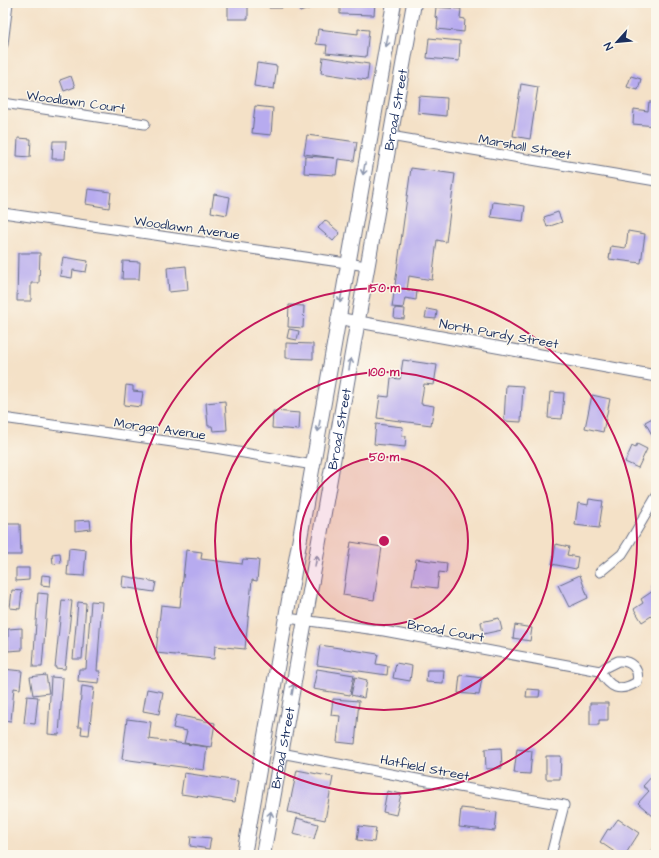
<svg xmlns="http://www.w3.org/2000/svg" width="659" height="858" viewBox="0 0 659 858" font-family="'Architects Daughter',sans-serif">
<rect width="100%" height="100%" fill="#fbf7ec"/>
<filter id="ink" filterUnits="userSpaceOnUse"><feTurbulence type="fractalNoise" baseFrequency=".025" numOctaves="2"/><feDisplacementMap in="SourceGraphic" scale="8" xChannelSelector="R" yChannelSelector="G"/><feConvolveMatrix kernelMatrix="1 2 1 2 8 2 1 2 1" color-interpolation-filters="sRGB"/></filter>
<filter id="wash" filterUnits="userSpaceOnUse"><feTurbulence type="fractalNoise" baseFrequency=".012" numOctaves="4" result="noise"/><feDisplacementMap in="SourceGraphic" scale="16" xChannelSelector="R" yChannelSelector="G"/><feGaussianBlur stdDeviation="0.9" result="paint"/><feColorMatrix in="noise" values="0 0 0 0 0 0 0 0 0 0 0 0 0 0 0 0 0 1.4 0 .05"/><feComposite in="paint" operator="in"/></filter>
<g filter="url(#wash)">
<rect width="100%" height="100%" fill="#f4e1c7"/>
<g id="blocks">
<path fill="#b7abef" d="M228 3H248V19H228Z
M269 3H282V8H269Z
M296 3H325L300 12Z
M340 3H375L374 15 340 14Z
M436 7 461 9 460 18 465 19 464 32 437 29 438 18 435 17Z
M318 29 358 34V29L369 30 366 57 326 53 327 45 316 44Z
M429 38 460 41 459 61 427 58Z
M323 57 369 64 367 80 321 73Z
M257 63 277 66 274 89 254 86Z
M71 76 75 87 64 91 60 80Z
M631 76 641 79 638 90 627 87Z
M521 84 538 87 530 139 513 136Z
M419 96 447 98 446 116 418 113Z
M649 102H656V126L633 124 634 109 648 111Z
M255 106 273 108 271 135 252 133Z
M307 135 357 142 354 161 338 159 336 175 304 173 305 156 335 158 304 154Z
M18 138 31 139 30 157 17 156Z
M53 141H66L65 159H52Z
M411 168 455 174 446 242 437 240 432 280 409 276 407 290 417 291 416 300 405 298 403 308 392 307Z
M88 189 111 192 109 208 86 204Z
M214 194 230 197 227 215 211 212Z
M493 202 525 206 523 221 491 217Z
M558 212 562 222 547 227 544 217Z
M325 220 340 233 333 241 318 228Z
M628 231 645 234 641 263 609 259 611 246 626 248Z
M18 253H40L39 283H31V301H17Z
M63 257 88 261 86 272 73 270 72 278 60 276Z
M123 261 140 262 139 279H122Z
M186 266 188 290 169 292 167 268Z
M289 305 304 306 303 328 288 327Z
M395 308 405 309 404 319 394 318Z
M427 309 437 311 436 319 425 318Z
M289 329 299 331 297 340 287 338Z
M286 343 313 344V359L286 358Z
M403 360 437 365 434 385 424 384 421 404 434 406 431 425 377 418 380 396 389 397 391 378 400 379Z
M126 385 133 386V391L143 392 141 407 124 405Z
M506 385 523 386 521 422 504 421Z
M550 392 564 393 562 419 548 418Z
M592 395 610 399 603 432 585 428Z
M225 401 227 430 213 431 212 426H208L206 403Z
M273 411 300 413 299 430 272 428Z
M656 416V442L645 422Z
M376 424 403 427 402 436H406L405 447 374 444Z
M637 444 647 449 638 468 625 462 632 446 635 448Z
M589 499 603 501 599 528 575 525 578 503 588 505Z
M90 520 91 529 75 531V521Z
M3 524H20L21 555H3Z
M351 542 382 547 374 600 343 595Z
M556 544 569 547 567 555 578 557 576 569 552 564Z
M69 548 86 550 84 576 67 575Z
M186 550 202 552 201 559 242 564 243 559 259 560 257 581 252 580 245 649 215 646 214 659 156 653 161 605 180 607Z
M60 553 61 563 53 564 52 554Z
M416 559 447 563 446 573 439 572 437 588 412 585Z
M16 568H29V580L16 581Z
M42 575 51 576 50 586 41 585Z
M580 575 588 598 569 607 558 585Z
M123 576 156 582 154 592 122 587Z
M656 584V613L642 622 634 609 643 603 641 599 653 591 651 587Z
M12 590 22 591 20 609 10 608Z
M38 593 48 594 42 667H33Z
M62 600 72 601 65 669 55 668Z
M91 601 102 602 97 671H100L99 683 78 681 79 669H86Z
M78 602 86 603 82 659H73Z
M499 618 502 630 483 634 481 622Z
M515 625 532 628 530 641 513 638Z
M22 628V650L8 651V629Z
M320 645 378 654 376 664 388 666 387 675 317 665Z
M396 663 412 666 410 681 393 678Z
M3 669 22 671 20 689 14 688 11 721 3 720Z
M317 669 354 675 350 695 313 689Z
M427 670H444L443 683 426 682Z
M46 675 49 693 33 695 30 677Z
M460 675 482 678 479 695 458 693Z
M51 677 63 678 59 735 48 734Z
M355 677 367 680 364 698 351 695Z
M82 686 94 688 89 735 81 734 82 727H78Z
M147 689 163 692 159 714 143 711Z
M527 689 540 690 539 697H526Z
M27 696 38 697 35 724 24 723Z
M333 699 359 701 355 744 337 742 340 716 331 715Z
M590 703H608V720H599V725H590Z
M176 715 215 723 211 747 184 743 187 731 173 728Z
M127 719 151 722 149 739 207 747 204 770 122 759Z
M501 748 502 768 486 769 485 749Z
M517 749 532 751 530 774 514 773Z
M546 756H561L560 779H546Z
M297 770 333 777 325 820 288 812Z
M184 773 238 781 235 802 181 794Z
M654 774 656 776V814L654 817 638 803 649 791 643 786Z
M387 791 401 794 396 815 383 812Z
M461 808 497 812 495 831 459 827Z
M297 818 318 824 314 839 293 834Z
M618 819 639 833 625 855H619L600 842 608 829 610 830Z
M359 826 376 828 374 842 357 840Z
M191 836 211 838 209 849 190 846Z"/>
</g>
</g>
<g filter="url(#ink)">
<use href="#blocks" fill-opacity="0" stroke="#676d83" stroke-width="1"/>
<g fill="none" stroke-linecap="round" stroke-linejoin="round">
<g stroke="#676d83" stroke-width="11">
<path id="minor" d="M3 44 8 3
M3 103 145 124
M390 136 656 181
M3 213 367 266
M3 418 215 448 313 465
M600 572 622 554 629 543 656 497
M287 618 384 631 600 671
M618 661C631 660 640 669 637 682 619 693 610 688 600 671L606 667Z
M281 753 459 787 564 805 551 855
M655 855 656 853"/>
</g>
<g stroke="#676d83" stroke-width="13">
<path id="tertiary" d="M337 318 656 376"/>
</g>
<g stroke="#676d83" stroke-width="16">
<g id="primary">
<path d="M244 855C296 571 343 287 394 3"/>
<path id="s1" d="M263 855 305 620 414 3"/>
</g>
</g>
<use href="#minor" stroke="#fff" stroke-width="9"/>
<use href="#tertiary" stroke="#fff" stroke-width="11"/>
<use href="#primary" stroke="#fff" stroke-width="14"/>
</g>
<defs><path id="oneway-shaft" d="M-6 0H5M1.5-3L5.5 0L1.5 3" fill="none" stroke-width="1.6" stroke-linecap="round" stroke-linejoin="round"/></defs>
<g stroke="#8d97ae">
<use href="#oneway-shaft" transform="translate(387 41) rotate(100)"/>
<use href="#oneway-shaft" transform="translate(364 169) rotate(100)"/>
<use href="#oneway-shaft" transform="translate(341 297) rotate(100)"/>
<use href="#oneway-shaft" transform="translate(350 364) rotate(-80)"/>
<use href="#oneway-shaft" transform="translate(319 426) rotate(100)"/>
<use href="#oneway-shaft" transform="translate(316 561) rotate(-80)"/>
<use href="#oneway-shaft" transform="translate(293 689) rotate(-80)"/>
<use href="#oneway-shaft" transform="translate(270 817) rotate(-80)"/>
</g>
</g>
<circle cx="384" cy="541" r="84" fill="#c2185b" fill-opacity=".12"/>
<g fill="none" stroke="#c2185b" stroke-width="2">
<circle cx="384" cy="541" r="84"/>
<circle cx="384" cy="541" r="169"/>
<circle cx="384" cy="541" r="253"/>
</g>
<g text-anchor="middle" stroke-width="3" stroke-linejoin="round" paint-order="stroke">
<g font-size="13" fill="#1b2f5e" stroke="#fbf7ec">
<text transform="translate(76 101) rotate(8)" y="5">Woodlawn Court</text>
<text dy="5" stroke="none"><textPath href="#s1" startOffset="757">Broad Street</textPath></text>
<text transform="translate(525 146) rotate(10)" y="5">Marshall Street</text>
<text transform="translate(187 227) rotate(8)" y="5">Woodlawn Avenue</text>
<text transform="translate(499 333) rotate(10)" y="5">North Purdy Street</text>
<text transform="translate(160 428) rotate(8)" y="5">Morgan Avenue</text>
<text dy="5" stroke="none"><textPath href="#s1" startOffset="433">Broad Street</textPath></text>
<text transform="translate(446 630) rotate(10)" y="5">Broad Court</text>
<text dy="5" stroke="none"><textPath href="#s1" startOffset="109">Broad Street</textPath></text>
<text transform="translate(425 767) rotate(11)" y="5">Hatfield Street</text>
</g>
</g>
<circle cx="384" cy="541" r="6" fill="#c2185b" stroke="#fbf7ec" stroke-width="2"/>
<g font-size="12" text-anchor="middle" font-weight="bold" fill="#c2185b" stroke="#fbf7ec" stroke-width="3" stroke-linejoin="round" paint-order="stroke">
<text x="384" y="292">150 m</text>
<text x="384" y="376">100 m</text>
<text x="384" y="461">50 m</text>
</g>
<rect width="659" height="858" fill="none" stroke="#fbf7ec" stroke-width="16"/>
<g transform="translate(617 42) rotate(243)" stroke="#fbf7ec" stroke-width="3" paint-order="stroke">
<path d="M0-3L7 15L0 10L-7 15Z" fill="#1b2f5e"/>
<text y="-6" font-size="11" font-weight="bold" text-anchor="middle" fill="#1b2f5e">N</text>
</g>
</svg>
